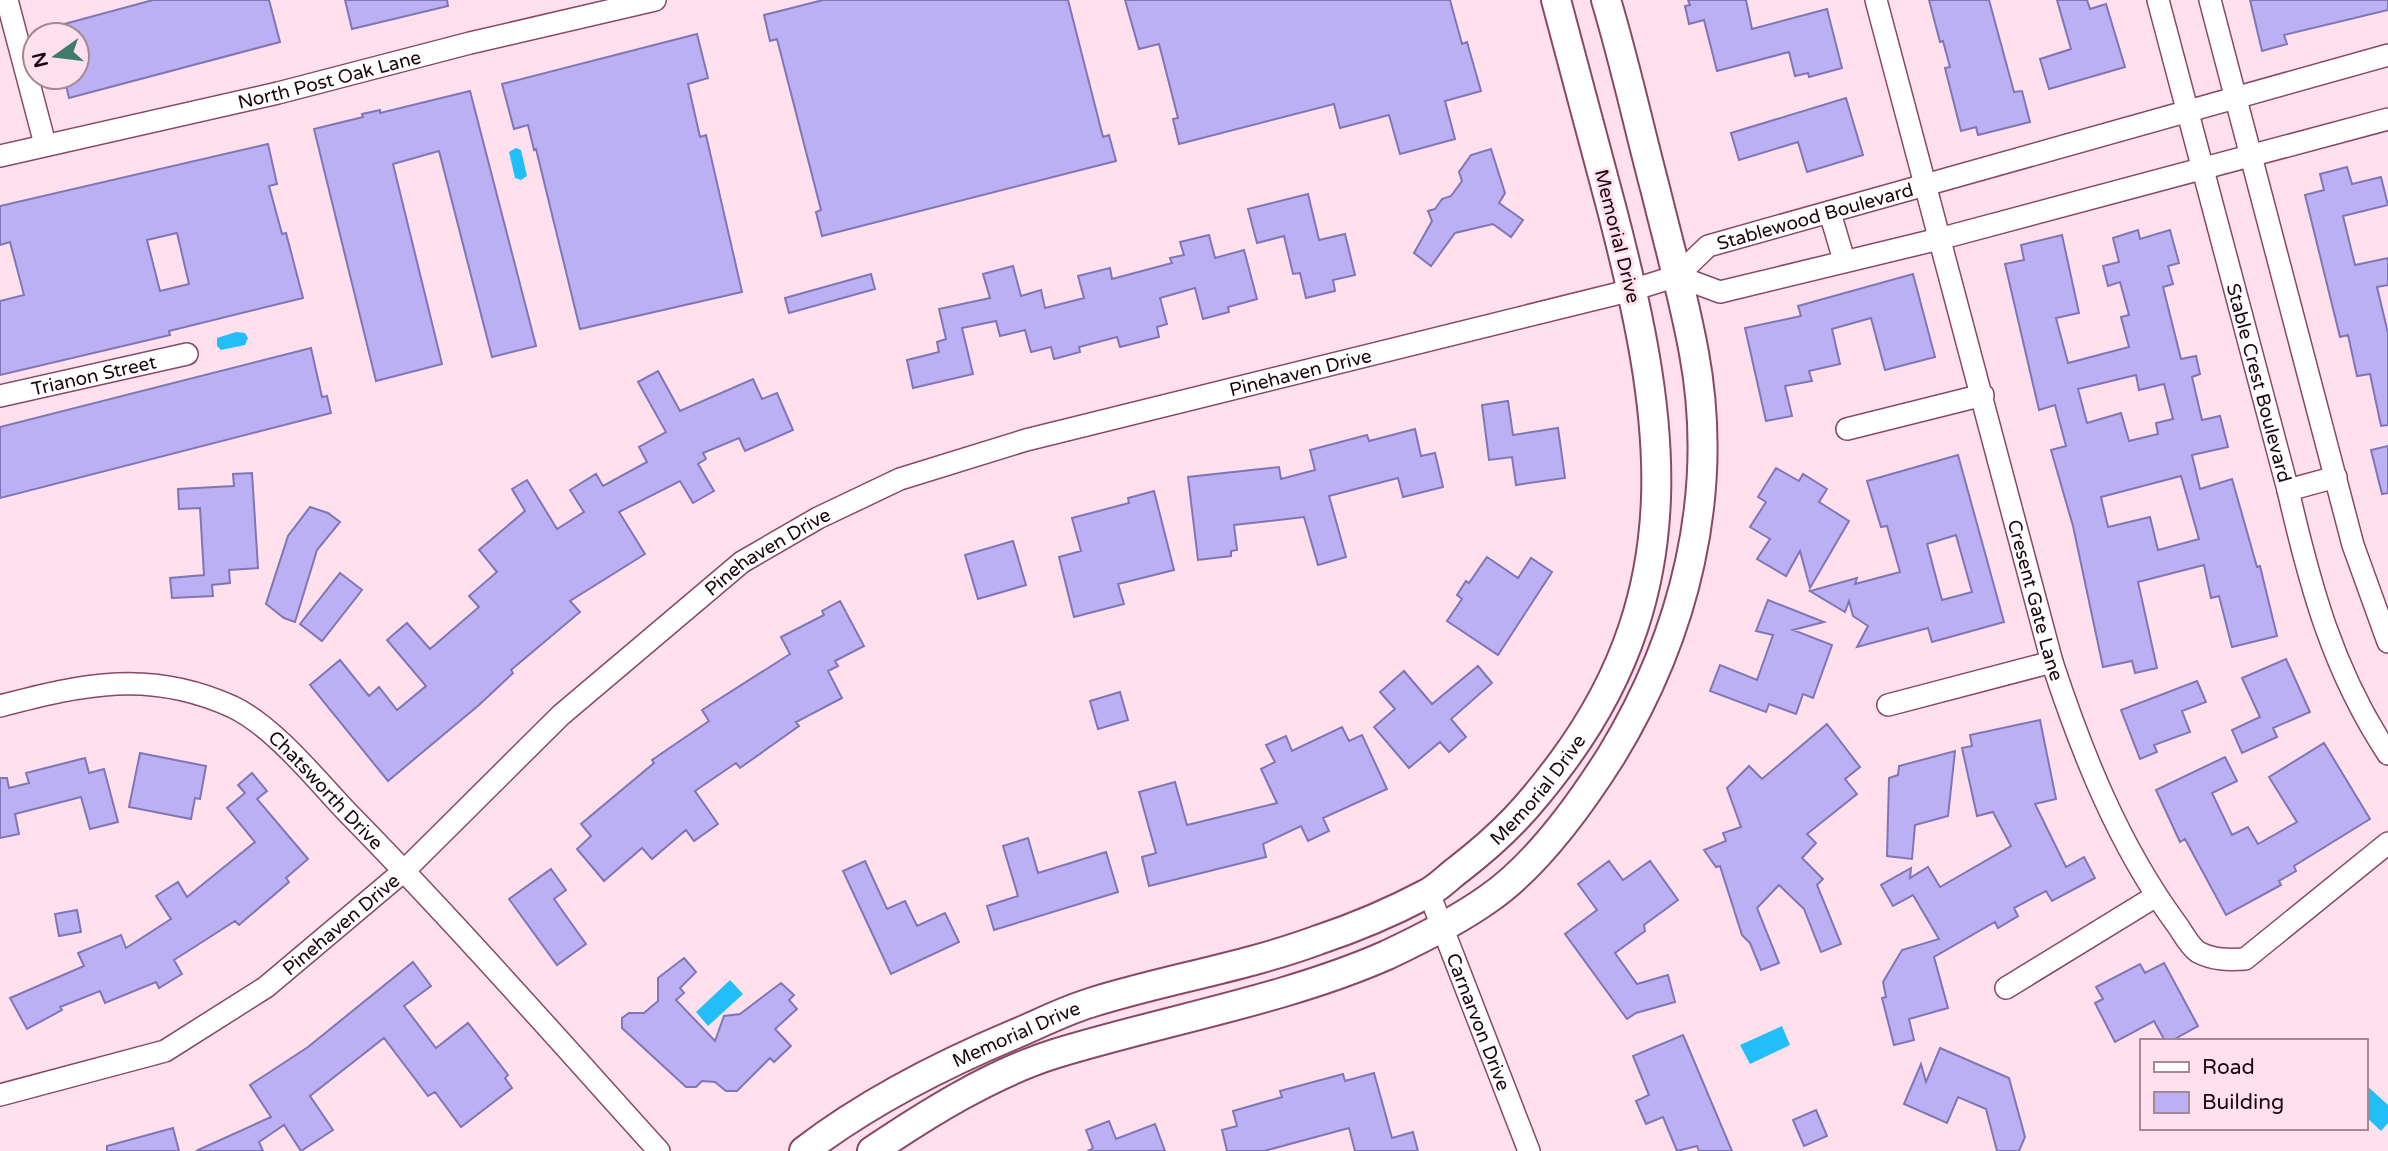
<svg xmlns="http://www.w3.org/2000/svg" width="2388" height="1151" viewBox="0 0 2388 1151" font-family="'Varela Round',sans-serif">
<rect width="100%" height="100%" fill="#ffe0ec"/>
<path fill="#21befa" d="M516 148 521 150 527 176 521 180 515 178 509 152Z
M236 332 245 333 248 338 245 345 221 350 217 346V338Z
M730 980 743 994 708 1026 696 1012Z
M1782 1026 1790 1045 1750 1064 1740 1045Z
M2365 1084 2388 1105V1123L2381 1131 2365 1116Z"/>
<path fill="#bab0f3" stroke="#8176b5" stroke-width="2" fill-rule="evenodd" d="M153 0H269L280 42 69 98 64 77H77V35H43L42 30Z
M345 0H447L448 6 352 29Z
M823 0H1068L1103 137 1109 135 1116 161 822 236 816 212 821 210 777 39 770 41 764 15Z
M1125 0H1450L1462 44 1467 42 1481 91 1445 101 1455 139 1400 154 1389 115 1340 128 1334 104 1179 144 1173 119 1178 118 1159 44 1139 49Z
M1688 0H1746L1752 29 1827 9 1842 68 1809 77 1808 73 1795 76 1789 52 1717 71 1704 20 1689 24 1685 6 1690 5Z
M1929 0H1989L2014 92 2022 91 2030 122 1978 135 1976 127 1961 131 1945 68 1950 67 1943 41 1940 42Z
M2057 0H2087L2090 9 2106 4 2125 67 2049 89 2040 59 2071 49Z
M2250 0H2388V10L2284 35 2287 44 2262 51Z
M697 34 708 78 688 84 700 137 706 135 742 292 580 329 536 149 534 150 528 125 514 129 502 84Z
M470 91 536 346 492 357 439 151 393 164 442 364 376 381 314 129 363 117 362 114 380 110V113Z
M1846 98 1863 155 1807 172 1798 142 1739 160 1731 133Z
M268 144 277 184 269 186 282 234 286 233 303 298 169 331 170 335 0 375V301L24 295 10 242 0 245V206ZM177 233 189 284 160 291 147 240Z
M1491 149 1505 193 1499 203 1523 220 1511 237 1493 224 1455 233 1431 266 1414 253 1432 221 1428 211 1435 209 1442 199 1451 196 1462 181 1459 172 1471 155Z
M2347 167 2352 184 2381 177 2388 205 2343 216 2355 265 2388 258V285L2377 287 2388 333V425L2381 426 2370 374 2357 376 2348 335 2340 337 2305 195 2324 190 2320 174Z
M1308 194 1319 240 1345 234 1355 275 1333 280 1335 291 1306 298 1300 273 1293 274 1284 236 1257 243 1248 209Z
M2138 230 2140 239 2170 230 2179 263 2168 266 2173 284 2163 287 2181 359 2196 356 2200 374 2192 377 2202 420 2220 416 2228 447 2192 455 2200 489 2232 479 2257 567 2260 566 2277 636 2232 647 2219 596 2211 598 2204 565 2138 582 2157 668 2135 673 2132 661 2103 667 2073 526 2051 450 2066 446 2055 405 2039 410 2005 264 2024 260 2021 245 2062 235 2079 313 2056 318 2068 363 2129 347 2121 317 2129 315 2120 282 2108 286 2103 266 2119 262 2113 238ZM2136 375 2139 390 2164 384 2173 419 2156 423 2158 434 2129 441 2121 413 2087 423 2078 389ZM2181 476 2199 539 2158 550 2150 517 2108 527 2101 497Z
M1209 235 1215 258 1244 250 1257 299 1228 307 1229 312 1203 319 1195 288 1160 298 1167 324 1157 327 1159 337 1120 347 1117 337 1079 347 1080 352 1054 359 1051 347 1031 352 1025 330 1000 336 996 321 962 328 973 374 913 388 907 360 939 352 937 342 946 339 939 309 990 298 983 274 1013 266 1021 296 1041 290 1045 308 1084 298 1078 276 1110 268 1112 279 1172 263 1170 258 1184 255 1180 242Z
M871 274 875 289 789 313 785 298Z
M1913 274 1935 357 1885 370 1871 318 1832 329 1840 364 1809 371 1812 381 1785 386 1792 416 1766 421 1745 328 1801 316 1798 306Z
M311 348 322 397 327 396 331 413 0 498V427Z
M658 371 680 411 753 379 762 399 777 393 793 430 745 451 739 438 703 453 706 459 698 464 714 491 693 503 680 481 619 512 645 554 570 601 580 612 511 670 513 673 479 705 388 781 310 685 340 660 369 696 379 687 397 710 426 686 387 640 407 623 430 649 479 607 469 596 497 572 479 550 525 511 512 489 527 480 557 529 584 512 570 490 596 474 603 486 647 462 639 447 666 432 638 382Z
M1508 401 1513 435 1558 428 1565 478 1516 485 1512 457 1489 460 1482 405Z
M1415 429 1421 456 1435 453 1443 487 1403 497 1398 478 1329 496 1346 557 1318 565 1304 517 1234 525 1237 550 1231 551V556L1198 560 1188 477 1279 467 1281 479 1315 470 1310 450 1367 435 1369 441Z
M2388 446V493L2382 494 2371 450Z
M1958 455 2004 622 1932 642 1928 628 1857 647 1868 626 1853 616 1849 601 1845 612 1810 591 1857 578 1855 584 1900 572 1887 526 1881 527 1867 481ZM1956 535 1972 592 1942 600 1927 544Z
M1776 468 1799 481 1803 474 1827 489 1819 502 1849 521 1810 588 1800 551 1786 576 1757 559 1770 539 1750 527 1766 502 1758 497Z
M252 473 258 568 229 570 230 583 212 585 213 596 172 598 170 578 204 575 200 508 179 509 178 489 234 486 233 474Z
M1154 491 1174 570 1118 584 1124 604 1074 617 1059 557 1081 551 1072 518 1129 503 1128 498Z
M310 507 328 513 340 522 317 550 295 622 284 618 266 604 288 536Z
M1013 541 1026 585 978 599 965 555Z
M1487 557 1518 578 1531 558 1552 572 1498 655 1447 621 1462 599 1457 595 1466 581 1469 583Z
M340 573 362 590 322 641 300 624Z
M1768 600 1824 622 1793 630 1832 645 1813 698 1803 694 1796 714 1769 704 1766 712 1710 691 1720 665 1757 680 1773 635 1756 631Z
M840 601 864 646 835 661 838 666 828 671 842 698 796 722 799 726 740 768 736 763 695 791 718 824 694 841 686 830 652 859 642 848 604 881 577 849 591 836 581 824 654 763 652 760 709 721 702 710 790 654 781 637 824 615 822 611Z
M2286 659 2310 712 2273 728 2277 737 2242 753 2232 730 2260 717 2242 678Z
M1478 666 1492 683 1451 719 1466 737 1449 752 1440 742 1409 768 1374 727 1395 709 1380 692 1404 671 1432 704Z
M2197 681 2206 702 2182 711 2190 732 2154 745 2157 752 2140 759 2121 710Z
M1120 692 1128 720 1098 729 1090 701Z
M2040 720 2056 799 2035 804 2066 867 2084 857 2095 878 2052 901 2046 891 2014 908 2018 916 1998 928 1995 922 1934 957 1948 1008 1909 1019 1914 1040 1894 1045 1882 998 1886 997 1883 982 1902 950 1939 939 1913 895 1893 906 1881 885 1911 868 1910 878 1928 867 1940 887 2011 846 1993 812 1977 816 1962 748 1972 746 1970 735Z
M1827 724 1860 767 1845 779 1857 794 1807 834 1816 843 1802 858 1823 879 1817 885 1841 944 1821 952 1804 909 1779 885 1757 908 1779 963 1761 970 1750 943 1742 935 1720 866 1716 867 1704 850 1726 841 1723 833 1741 827 1727 788 1749 766 1762 779Z
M1342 727 1349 741 1362 735 1387 789 1323 818 1329 831 1308 841 1301 826 1263 844 1266 857 1149 886 1142 857 1156 853 1139 792 1175 782 1187 825 1277 803 1261 769 1275 762 1266 745 1286 736 1292 751Z
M2324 743 2370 819 2294 866 2296 871 2279 881 2281 885 2226 915 2185 839 2180 842 2156 790 2225 757 2237 781 2212 793 2232 835 2248 827 2258 844 2297 822 2269 777Z
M1955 751 1948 816 1915 825 1912 859 1887 856 1889 778 1898 775 1899 766Z
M140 753 206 766 200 799 195 798 191 819 129 807Z
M85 758 89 773 104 769 118 822 90 829 81 797 15 814 19 834 0 838V778H7L9 788 29 783 26 773Z
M252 773 267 791 257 799 308 859 286 878 289 882 239 925 235 921 174 960 182 974 159 988 156 982 105 1003 100 991 60 1007 62 1010 27 1029 10 998 84 966 78 953 121 935 126 948 171 919 156 896 178 882 187 897 255 842 227 808 245 793 238 785Z
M1028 838 1038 873 1106 852 1118 892 994 930 987 906 1018 896 1003 846Z
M865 861 887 909 905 901 917 926 945 913 959 942 891 974 843 871Z
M1609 861 1623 880 1650 861 1678 900 1644 925 1645 931 1615 953 1637 984 1668 975 1675 1002 1636 1013 1627 1019 1565 934 1597 910 1578 884Z
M551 869 566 890 554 899 586 944 557 965 509 899Z
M77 910 81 932 59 936 55 914Z
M684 958 696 972 680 988 684 993 676 1000 715 1041 724 1016 740 1014 781 983 794 995 789 1000 797 1009 775 1029 791 1046 774 1062 770 1058 737 1091H726L715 1082 702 1081 696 1087H686L622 1028V1018L629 1013H644L658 1001V978Z
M413 962 431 986 404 1006 436 1048 468 1023 508 1075 505 1078 512 1088 461 1127 435 1092 428 1096 384 1038 310 1096 333 1130 301 1151 284 1125 259 1142 263 1151H196L271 1117 250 1085 308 1047Z
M2164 963 2198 1026 2171 1041H2165L2154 1021 2115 1042 2095 1003 2103 999 2096 987 2140 964 2145 973Z
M1683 1035 1732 1151H1699L1697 1146 1677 1151 1663 1117 1646 1124 1636 1101 1649 1095 1633 1056Z
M1940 1048 2009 1078 2025 1137 2019 1151H1997L1986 1109 1958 1097 1947 1123 1904 1104 1921 1064 1926 1082Z
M1374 1073 1392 1138 1413 1132 1418 1151H1355L1349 1128 1264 1151H1227L1222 1130 1237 1126 1233 1111 1282 1097 1280 1091 1343 1074 1345 1081Z
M1816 1110 1827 1136 1804 1146 1793 1120Z
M1109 1121 1116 1139 1155 1124 1165 1151H1088L1093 1148 1086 1130Z
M173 1128 179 1151H107V1146Z"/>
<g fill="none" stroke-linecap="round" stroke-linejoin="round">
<g stroke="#884867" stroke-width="24">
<g id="minor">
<path d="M7 0 45 144"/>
<path id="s1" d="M1876 0 2052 662C2082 753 2118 844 2175 922 2182 931 2189 946 2198 952 2213 960 2228 960 2245 959L2388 843"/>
<path id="s2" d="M2158 0 2288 490C2310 586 2333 671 2388 754"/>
<path d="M2210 0 2353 545 2388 642"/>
<path id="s3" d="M0 156 278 93 470 43 655 0"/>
<path d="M1830 213 1844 260"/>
<path d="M1677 276 1720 292 1939 239 2388 119"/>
<path id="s4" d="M0 396 187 354"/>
<path d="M1847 429 1983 395"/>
<path d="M2288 490 2336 477"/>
<path d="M1888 705 2052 662"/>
<path id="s5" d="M0 706C84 684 150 669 233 707 274 727 315 778 346 811 454 921 556 1037 659 1151"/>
<path id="s6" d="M1429 893 1529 1151"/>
<path d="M2006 988 2156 896"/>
<path id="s7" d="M0 1095 165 1051 266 987 405 870 561 715 742 562 818 518 900 479 1026 440 1632 290 1677 276 1708 246 2388 55"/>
</g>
</g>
<g stroke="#884867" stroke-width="32">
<g id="major">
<path id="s8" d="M804 1151C868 1102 941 1065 1015 1034 1041 1023 1066 1010 1093 1002 1167 979 1245 967 1318 940 1354 928 1392 912 1426 894 1438 888 1448 877 1459 869 1504 834 1529 807 1563 761 1694 583 1664 410 1612 210 1593 140 1575 70 1556 0"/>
<path d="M872 1151C927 1114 991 1074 1054 1054 1161 1021 1285 1000 1387 955 1421 939 1457 921 1488 899 1536 866 1580 805 1611 756 1685 635 1720 494 1694 353 1684 298 1669 245 1656 192 1639 128 1625 63 1606 0"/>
</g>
</g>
<use href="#minor" stroke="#fff" stroke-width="21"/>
<use href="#major" stroke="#fff" stroke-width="28"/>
</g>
<g text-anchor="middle" stroke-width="6" stroke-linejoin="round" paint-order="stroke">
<g font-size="19" fill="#1b0410" stroke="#ffe0ec">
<text dy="7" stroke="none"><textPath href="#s3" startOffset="338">North Post Oak Lane</textPath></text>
<text dy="7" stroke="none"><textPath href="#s7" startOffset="2065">Stablewood Boulevard</textPath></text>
<text transform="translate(1618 236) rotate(76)" y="7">Memorial Drive</text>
<text dy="7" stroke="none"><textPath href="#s7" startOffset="1522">Pinehaven Drive</textPath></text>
<text dy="7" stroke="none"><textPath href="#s4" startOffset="96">Trianon Street</textPath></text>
<text dy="7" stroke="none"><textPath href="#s2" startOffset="396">Stable Crest Boulevard</textPath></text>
<text dy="7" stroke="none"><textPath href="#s7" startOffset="956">Pinehaven Drive</textPath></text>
<text dy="7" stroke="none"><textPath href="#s1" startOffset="621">Cresent Gate Lane</textPath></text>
<text dy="7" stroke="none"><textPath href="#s8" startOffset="831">Memorial Drive</textPath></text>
<text dy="7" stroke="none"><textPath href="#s5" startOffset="364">Chatsworth Drive</textPath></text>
<text dy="7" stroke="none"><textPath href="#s7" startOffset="388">Pinehaven Drive</textPath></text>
<text dy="7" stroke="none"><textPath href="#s6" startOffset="138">Carnarvon Drive</textPath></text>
<text dy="7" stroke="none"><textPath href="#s8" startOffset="243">Memorial Drive</textPath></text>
</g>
</g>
<rect x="2140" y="1039" width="228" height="91" fill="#ffe0ec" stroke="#a48894" stroke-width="2"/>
<rect x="2154" y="1062" width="35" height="10" fill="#ffffff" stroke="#a48894" stroke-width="2"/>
<text x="2202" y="1074" font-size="21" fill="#1b0410">Road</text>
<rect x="2154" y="1092" width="35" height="21" fill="#bab0f3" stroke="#a48894" stroke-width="2"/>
<text x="2202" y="1109" font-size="21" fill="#1b0410">Building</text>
<g transform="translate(56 56) rotate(256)"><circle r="33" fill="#ffe0ec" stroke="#a48894" stroke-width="2"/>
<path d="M0-5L12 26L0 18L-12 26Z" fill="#3e7c69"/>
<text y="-10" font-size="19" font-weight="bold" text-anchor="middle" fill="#1b0410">N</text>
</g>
</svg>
